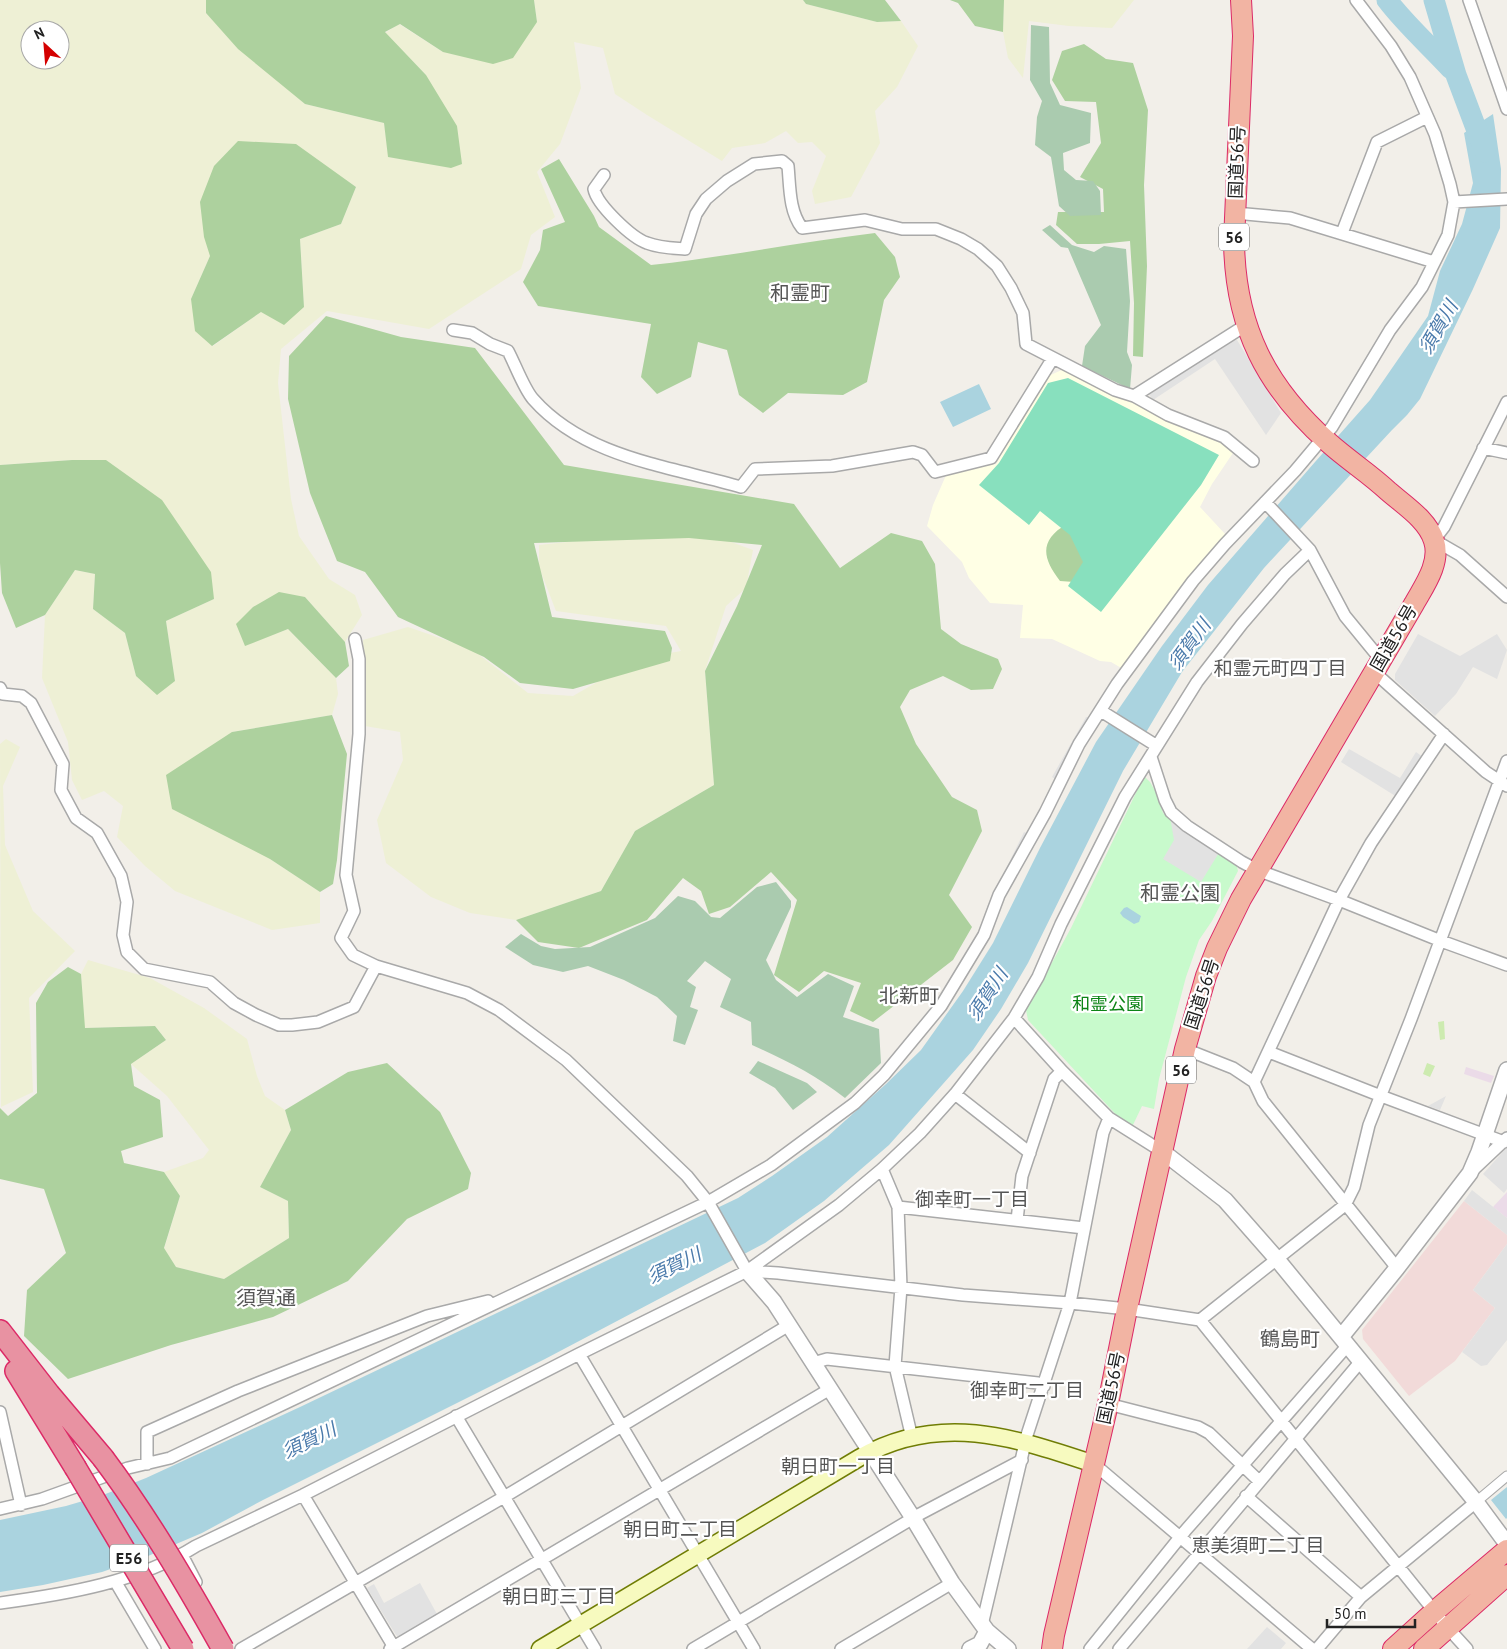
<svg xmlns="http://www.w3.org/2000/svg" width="1507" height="1649" viewBox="0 0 1507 1649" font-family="'PT Sans','Noto Sans JP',sans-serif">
<rect width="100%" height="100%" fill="#f2efe9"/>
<path fill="#f2dad9" d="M1464 1201 1507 1235V1244L1473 1290 1495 1308 1455 1361 1409 1396 1363 1339 1362 1330Z"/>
<path fill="#ebdbe8" d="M1466 1067 1494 1076 1491 1083 1464 1074Z
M1507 1192V1218L1493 1207Z"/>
<path fill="#ffffe5" d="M1064 369 1173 422 1223 441 1235 450 1212 484 1200 507 1226 535 1123 669 1111 662 1100 661 1052 639 1020 638 1023 605 990 603 969 578 962 562 927 526 933 505 947 473 996 464 1046 377Z"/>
<path fill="#eef0d5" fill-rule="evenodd" d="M0 0H206V13L305 104 384 123 389 157 408 160 426 75 385 33 399 24 443 52 537 22 534 0H803L806 4 877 22 901 21 918 46 897 87 875 111 880 143 851 197 815 204 812 191 826 156 812 142 798 143 786 131 765 143 732 148 722 161 647 115 615 94 603 48 574 42 581 88 560 144 537 172 555 217 531 235 521 269 429 329 327 311 281 349 278 383 291 499 299 536 329 579 355 595 362 615 345 642 305 597 245 645 288 629 336 678 338 694 332 715 232 732 270 859 320 892V923L272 930 175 891 145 866 117 837 123 806 104 791 82 800 72 780 68 742 42 678 45 615 75 570 95 574 93 609 125 633 136 676 175 681 166 621 214 599 106 460H72L0 465ZM30 30H60V60H30ZM335 173 356 187 341 224 300 239 304 307 261 312 213 346 191 299 210 256Z
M1004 0H1134L1112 28 1069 26 1029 21 1023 78 1008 58 1003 32Z
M624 536 723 539 753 550 746 588 726 606 705 671 714 785 635 831 601 891 516 920 470 913 431 897 386 863 377 820 403 760 400 732 365 726 363 640 408 627 472 649 528 693 573 696 637 659 681 651 666 626 556 611 539 567V545Z
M6 739 20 747 3 786 5 845 33 911 75 951 29 998 33 1092 1 1107 0 744Z
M88 960 150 978 204 1008 247 1039 257 1076 265 1096 285 1110 291 1130 260 1187 288 1201 289 1238 224 1279 176 1267 164 1249 180 1196 164 1172 203 1158 209 1150 167 1096 131 1064 166 1040 155 1026 84 1028 81 974Z"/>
<path fill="#cdebb0" d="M1444 1021 1445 1039 1440 1040 1438 1022Z
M1427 1063 1435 1066 1430 1077 1423 1074Z"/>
<path fill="#add19e" d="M206 0H534L537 22 513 58 493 64 443 52 400 24 385 32 426 75 457 126 462 164 451 168 388 157 384 123 305 104 238 49 206 13Z
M803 0H885L901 21 877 22 806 4Z
M950 0H1004L1003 32 975 26 958 3Z
M1084 44 1106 59 1133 63 1148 110 1144 185 1147 266 1143 357 1133 356 1134 303 1130 241 1099 244H1077L1056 225 1058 212H1104L1103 189 1080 177 1101 143 1096 102 1065 101 1052 80 1062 51Z
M238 141 296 144 356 187 341 224 300 239 304 307 284 325 261 312 212 346 195 331 191 299 210 256 204 237 200 202 214 166Z
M559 159 594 216 599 227 651 265C726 257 800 242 875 233L895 257 900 277 884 300 867 382 843 395 788 393 763 413 739 395 727 350 698 342 691 377 657 394 641 377 651 324 538 306 523 282 540 250 543 230 565 222 541 169Z
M326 316 401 337 475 348 564 465 794 504 840 568 891 533 922 541 935 564 941 629 961 644 998 659 1002 669 993 689 971 690 943 676 910 690 900 707 916 744 952 797 977 810 982 831 949 895 972 927 953 960 873 1022 850 1011 861 983 824 971 799 992 774 975 797 900 771 872 730 907 709 914 701 891 683 878 647 920 579 948 538 942 516 920 601 891 635 831 714 785 705 671 737 606 762 545 689 538 534 543 552 617 665 631 672 648 670 661 573 689 520 683 484 657 398 617 365 572 337 561 310 493 288 399 289 356Z
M72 460H106L162 500 211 572 214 599 166 621 175 681 157 695 136 676 125 633 93 609 95 574 75 570 45 615 16 628 2 593 0 563V465Z
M1067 524 1076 530 1086 573 1074 582 1060 581C1042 558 1039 540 1067 524Z
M279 592 305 597 345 642 349 666 336 678 288 629 245 646 236 624 253 607Z
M332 715 347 754 337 860 333 884 320 892 270 859 172 809 166 775 232 732Z
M68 967 81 974 85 1028 155 1026 166 1040 131 1064 134 1086 160 1100 163 1137 121 1151 124 1163 164 1172 180 1196 164 1248 176 1267 224 1279 289 1238 288 1201 260 1187 291 1130 285 1110 348 1072 387 1063 440 1112 471 1173 468 1189 407 1219 348 1281 273 1317 171 1345 68 1379 24 1336 27 1290 66 1253 44 1189 0 1179V1108L8 1116 37 1093 36 1003 48 982Z"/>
<path fill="#aacbaf" d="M1031 25 1049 27 1050 83 1060 105 1091 113 1090 143 1063 153 1064 170 1076 180 1093 181 1100 191 1101 215 1070 216 1059 206 1051 157 1035 145 1037 117 1042 101 1030 80Z
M1050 225 1072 245 1094 252 1104 246 1126 249 1130 301 1127 352 1132 365 1130 389 1082 366 1085 346 1101 325 1068 248 1061 247 1042 230Z
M776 882 791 901V907L766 960 776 980 797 997 828 974 854 986 843 1017 879 1029 881 1063 845 1098C814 1074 787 1061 752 1045L751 1022 720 1007 731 979 705 961 687 981 696 987 690 1007 698 1010 685 1045 673 1041 677 1016 657 997 624 980 588 966 563 972 533 965 505 947 521 934 541 946 555 949 590 947 655 918 678 896 695 901 711 917 720 918 757 887Z
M758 1061 807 1083 817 1092 793 1110 775 1088 749 1073Z"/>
<path fill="#c8facc" d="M1144 776 1150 782 1158 796 1163 813 1184 831 1236 863 1238 871 1212 921 1199 940 1186 977 1159 1079 1154 1109 1142 1106 1132 1127 1121 1120 1028 1020 1026 1010 1071 928Z"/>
<path fill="#88e0be" d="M1068 378 1219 455 1201 485 1101 612 1068 586 1083 562 1070 535 1040 511 1029 525 979 485 999 463 1048 383Z"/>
<path fill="#e2e2e2" d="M1237 340 1281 413 1266 435 1215 359 1153 400 1148 393 1228 341Z
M1418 634 1460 656 1497 634 1507 650 1497 679 1473 667 1456 694 1435 716 1395 680V674Z
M1086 717 1091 718 1057 780 1052 777Z
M1349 749 1400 778 1416 752 1423 757 1397 797 1341 762Z
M1170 817 1220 851 1201 882 1163 859 1174 840Z
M1024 832 1029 834 992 909 987 907Z
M1446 1096 1440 1110 1428 1106Z
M1507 1147V1189L1504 1193 1483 1174Z
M1472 1190 1507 1218V1235L1464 1201Z
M1507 1244V1340L1487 1365 1481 1366 1462 1352 1495 1308 1473 1290Z
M420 1583 438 1616 400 1638 396 1635 367 1588 374 1584 384 1603Z
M1267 1627 1286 1643 1281 1649H1247Z"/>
<path fill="#aad3df" d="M1493 114 1501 169 1500 228 1473 289 1420 399 1407 415 1392 430 1264 568 1182 672 1123 771 1028 963 1001 1009 973 1050 889 1145 824 1201 765 1243 545 1359 263 1500 202 1533 148 1556 102 1572 43 1585 0 1592V1520L66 1506 103 1495 146 1478 300 1407 738 1198 772 1176 827 1137 886 1084 921 1050 963 991 993 943 1040 848 1096 742 1162 646 1208 585 1315 462 1370 400 1428 316 1440 271 1462 224 1473 183 1464 133Z
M979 384 991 409 953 427 940 402Z
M1127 907 1141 916 1139 922 1134 924 1123 917 1120 913 1124 908Z
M1507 1487V1518L1506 1519 1491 1500Z"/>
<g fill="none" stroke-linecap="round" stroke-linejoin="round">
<path stroke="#aad3df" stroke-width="21" d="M1387 0C1406 25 1430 46 1451 69
M1434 0 1456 75 1485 152"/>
<g stroke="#a9a9a9" stroke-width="11">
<path id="pedestrian" d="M1476 1502 1507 1476"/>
</g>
<g stroke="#a9a9a9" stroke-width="14">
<path id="minor" d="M1469 0 1507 109
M604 175 594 189C597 205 632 238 647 243 660 248 672 248 685 249L696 214 706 199 727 181 754 164 782 161 788 166C790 187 789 211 802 228L865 220 902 229H936L961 239 978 249 997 266 1011 288 1023 313 1026 344 1115 390 1134 396 1168 415 1224 437 1253 461
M1454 202 1507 199
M1235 213 1290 218 1434 262
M1342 233 1377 142 1427 117
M453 330 472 333 490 344 508 351C515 364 524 389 533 399 585 458 669 466 741 487L755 469 832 466 913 452 922 455 935 472 991 458 1053 358
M1134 396 1246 325
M1507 402 1444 527 1434 540 1460 555 1507 597
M1483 448 1507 453
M1265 502 1310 550 1345 616 1381 660
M355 639 359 659V734L346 875 354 911 341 938 353 955 376 966
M1374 672 1486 772 1507 786
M0 688 3 694 22 696 31 703 63 764 61 790 76 818 97 833 121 876 127 902 123 935 127 952 144 969 210 982 234 1003 256 1015 279 1025H292L318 1022 354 1007 376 966 467 993 499 1010 566 1060 687 1176 708 1202 747 1271
M1101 711 1157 746
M1151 757 1165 800 1171 812 1187 826 1242 862 1257 870 1339 900 1441 941 1507 965
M1014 1018 1062 1071 1109 1118 1163 1152
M1185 1049 1233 1068 1254 1082 1263 1101 1397 1268
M1269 1052 1381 1096 1504 1142
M1254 1082 1339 900 1371 843 1444 734
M955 1094 1030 1153
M882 1169 898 1207 1084 1228
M1472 1171 1507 1138
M898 1207 901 1287 895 1366 912 1438
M1017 1220 1022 1176 1054 1079 1062 1071
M747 1271 778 1273 963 1295 1070 1303 1127 1309 1200 1320 1447 1627 1467 1649
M1200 1320 1345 1205 1354 1187 1369 1125 1411 1019 1507 761
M579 1354 754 1649
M813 1363 827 1359 1038 1383 1044 1386
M1108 1404 1198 1427 1209 1433 1259 1481
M0 1412 21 1505
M456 1416 595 1649
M147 1464V1432L238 1391 427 1316 488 1301
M1094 1464 1312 1649
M303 1495 395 1649
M1246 1496 1361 1597
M0 1509 42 1499 128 1468 170 1458 708 1202 771 1165 855 1103 884 1075 941 1006 984 935 999 895 1045 813 1079 744 1117 684 1193 581 1225 544 1295 471 1332 427 1390 330 1422 287 1448 235 1454 202 1450 184 1435 134 1410 77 1391 46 1356 0
M182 1555 196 1582
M115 1581 155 1649
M0 1603C67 1594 139 1582 196 1546L303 1495 579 1354 747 1271 839 1205 882 1169 920 1133 955 1094 1014 1018 1038 977 1061 924 1125 797 1197 682 1242 624 1285 574 1310 550
M982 1625 1027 1435 1070 1303 1103 1133 1109 1118
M241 1649 504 1497 789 1325
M390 1649 830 1389
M693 1649 920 1514 1022 1460
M841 1649 952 1583
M1090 1649 1185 1531 1348 1345
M1119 1649 1361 1361
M1317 1649 1361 1597 1476 1502"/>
</g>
<g stroke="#a9a9a9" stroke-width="18">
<path id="tertiary" d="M1163 1152 1225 1200 1276 1258 1476 1502 1507 1544
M747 1271 774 1302 913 1518 952 1583 987 1631 1008 1649
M1341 1337 1397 1268 1470 1173 1479 1152 1507 1070
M970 1649 980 1644 987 1631"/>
</g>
<g stroke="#707d05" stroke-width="19">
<path id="secondary" d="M540 1649 859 1458C939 1412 1013 1437 1094 1464"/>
</g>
<g stroke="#dc2a67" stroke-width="22">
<path id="trunk" d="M1052 1649 1054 1635 1108 1404 1127 1309 1185 1049 1206 976 1217 948 1241 899 1414 604C1424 586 1441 563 1434 541 1428 520 1404 505 1388 491 1370 474 1348 460 1329 443 1266 387 1235 327 1234 241L1243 36 1241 0
M1393 1649 1435 1611 1507 1550
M1424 1649 1507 1575"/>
</g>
<g stroke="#dc2a67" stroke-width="24">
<path id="motorway" d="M0 1331 49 1394 103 1458
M16 1371 75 1467"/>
</g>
<use href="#pedestrian" stroke="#fff" stroke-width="9"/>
<use href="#minor" stroke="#fff" stroke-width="11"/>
<use href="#tertiary" stroke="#fff" stroke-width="15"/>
<use href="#secondary" stroke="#f7fabf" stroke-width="16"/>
<use href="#trunk" stroke="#f2b4a3" stroke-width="20"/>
<use href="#motorway" stroke="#e892a2" stroke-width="21"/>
<g stroke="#dc2a67" stroke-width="24" stroke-linecap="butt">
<path id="motorway-bridge" d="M103 1458C148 1518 186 1583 223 1649
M75 1467 183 1649"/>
</g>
<use href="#motorway-bridge" stroke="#e892a2" stroke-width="21"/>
</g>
<g text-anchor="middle" stroke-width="4.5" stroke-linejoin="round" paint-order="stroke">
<g fill="#fff" stroke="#646464" stroke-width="1">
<rect x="1219" y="223.5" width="30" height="27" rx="4"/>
<rect x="1166" y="1056.5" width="30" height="27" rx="4"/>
<rect x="110" y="1544.5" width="38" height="27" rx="4"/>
</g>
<g font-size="16" font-weight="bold" fill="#222">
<text x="1234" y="243">56</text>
<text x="1181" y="1076">56</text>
<text x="129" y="1564">E56</text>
</g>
<g font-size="18" fill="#222" stroke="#fff">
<text transform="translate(1237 162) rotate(-88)" y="6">国道56号</text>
<text transform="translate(1394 638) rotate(-60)" y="6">国道56号</text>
<text transform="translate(1202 994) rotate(-72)" y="6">国道56号</text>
<text transform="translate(1111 1388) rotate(-78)" y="6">国道56号</text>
</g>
<g font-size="18" fill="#0c8416" stroke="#fff">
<text x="1108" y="1010">和霊公園</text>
</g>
<g font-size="19" font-style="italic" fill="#4a7aab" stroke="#fff">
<text transform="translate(1438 327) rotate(-60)" y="7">須賀川</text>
<text transform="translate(1189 644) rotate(-54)" y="7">須賀川</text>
<text transform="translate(987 994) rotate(-57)" y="7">須賀川</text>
<text transform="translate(674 1265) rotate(-26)" y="7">須賀川</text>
<text transform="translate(309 1440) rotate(-26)" y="7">須賀川</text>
</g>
<g font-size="19" fill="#555" stroke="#fff">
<text x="1280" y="675">和霊元町四丁目</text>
<text x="972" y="1206">御幸町一丁目</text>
<text x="1027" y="1397">御幸町二丁目</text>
<text x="838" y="1473">朝日町一丁目</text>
<text x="680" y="1536">朝日町二丁目</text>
<text x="1258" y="1552">恵美須町二丁目</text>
<text x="559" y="1603">朝日町三丁目</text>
</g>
<g font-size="20" fill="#555" stroke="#fff">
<text x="800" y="300">和霊町</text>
<text x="1180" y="900">和霊公園</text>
<text x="909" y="1003">北新町</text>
<text x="266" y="1305">須賀通</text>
<text x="1290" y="1346">鶴島町</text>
</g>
</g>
<g transform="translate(45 45) rotate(334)"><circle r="24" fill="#ffffff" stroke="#a7a7a7"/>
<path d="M0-4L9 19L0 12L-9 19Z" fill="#d40000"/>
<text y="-8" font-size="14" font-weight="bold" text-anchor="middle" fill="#222222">N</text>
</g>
<path d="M1327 1619v8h88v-8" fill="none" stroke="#222222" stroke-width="2.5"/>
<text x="1334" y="1619" font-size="15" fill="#222222" stroke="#ffffff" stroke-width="4" paint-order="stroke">50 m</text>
</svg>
